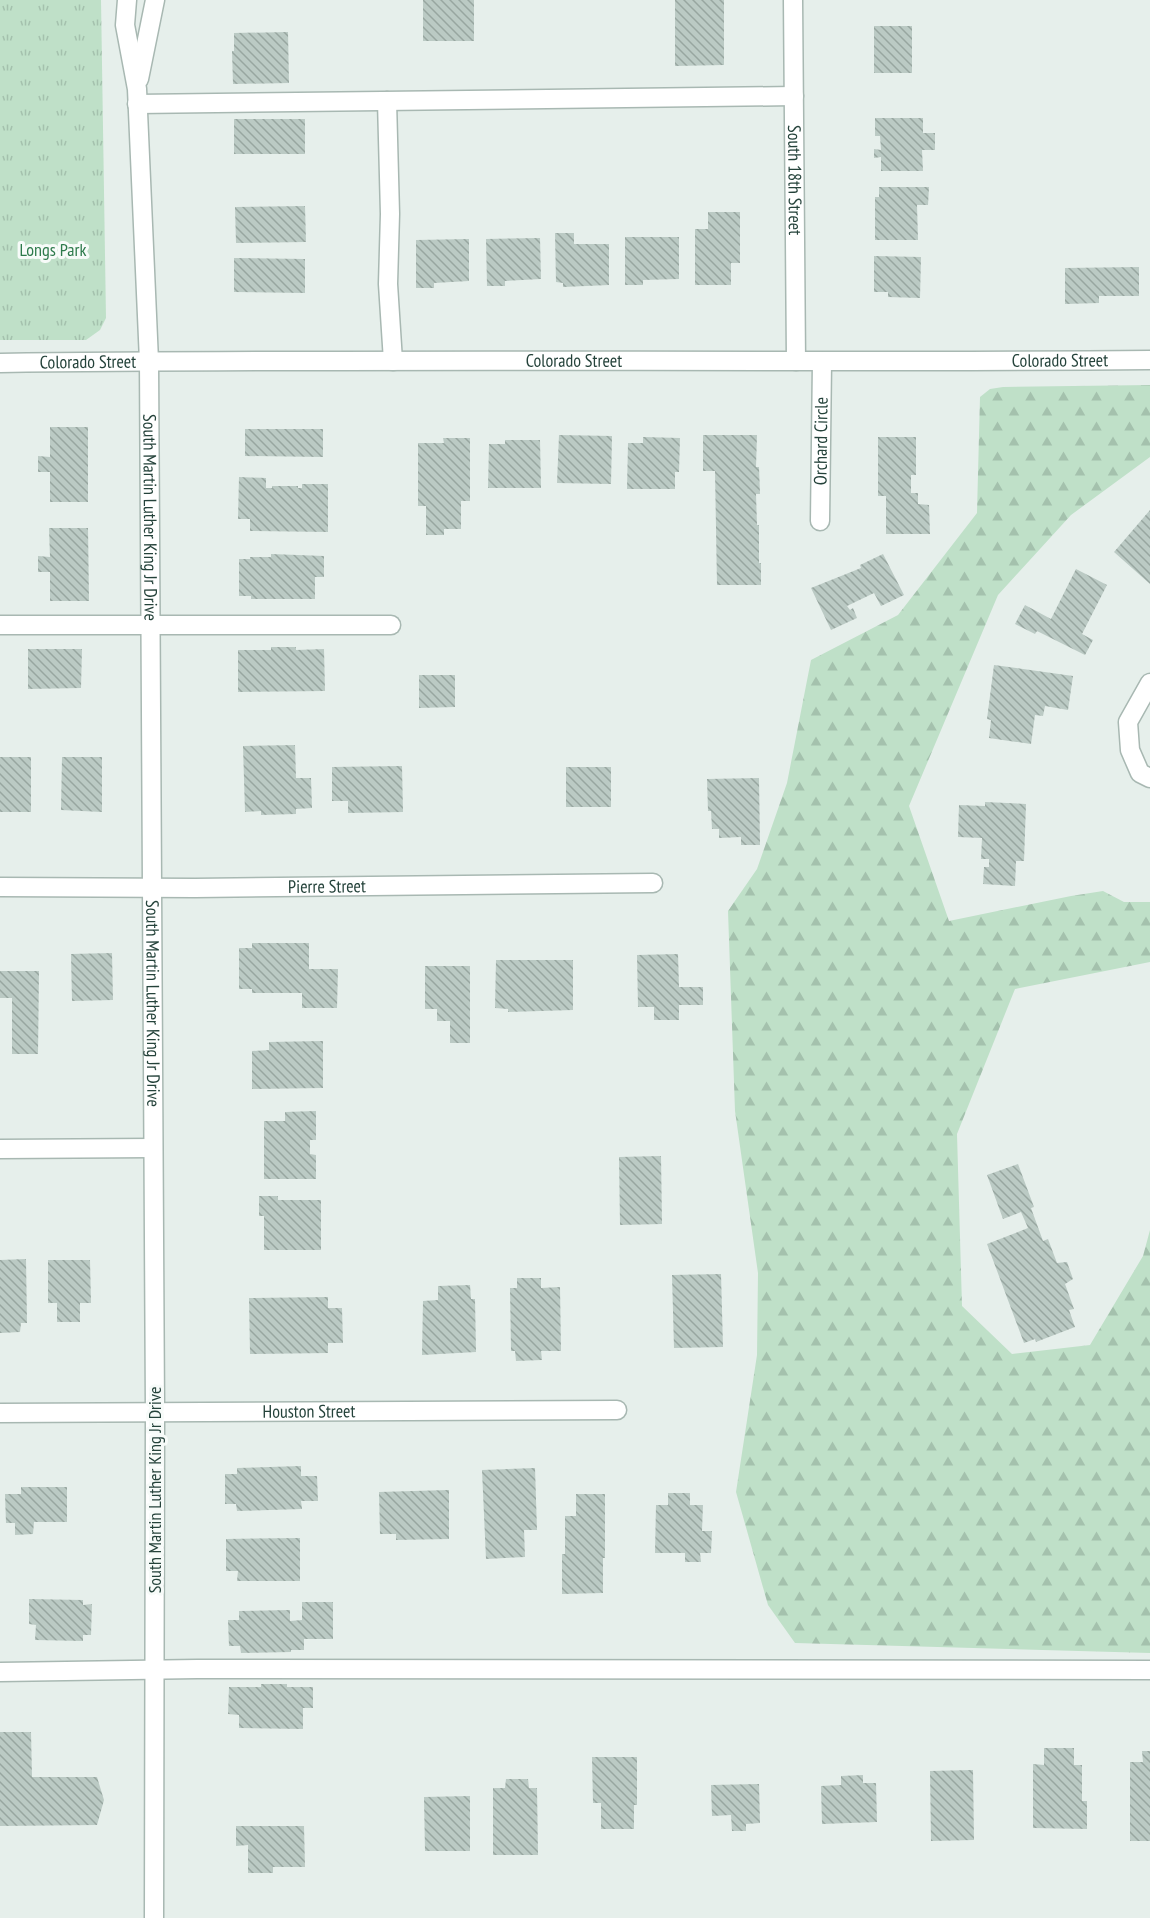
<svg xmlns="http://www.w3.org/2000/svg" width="1150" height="1918" viewBox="0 0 1150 1918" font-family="'PT Sans Narrow',sans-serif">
<defs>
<pattern id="grass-tufts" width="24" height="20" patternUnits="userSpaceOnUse" patternTransform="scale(1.5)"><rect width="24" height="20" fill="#bfe0c8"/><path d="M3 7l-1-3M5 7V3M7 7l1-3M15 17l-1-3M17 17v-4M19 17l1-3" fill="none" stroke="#a4c1ad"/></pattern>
<pattern id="forest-firs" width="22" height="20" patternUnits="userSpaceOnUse" patternTransform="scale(1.5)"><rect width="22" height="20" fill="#bfe0c8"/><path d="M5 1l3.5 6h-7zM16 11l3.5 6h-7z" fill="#a4c1ad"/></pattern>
<pattern id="building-back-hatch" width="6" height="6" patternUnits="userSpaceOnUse" patternTransform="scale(1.5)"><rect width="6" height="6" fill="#bbcac4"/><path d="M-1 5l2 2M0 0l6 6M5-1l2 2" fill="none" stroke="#98a6a0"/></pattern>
</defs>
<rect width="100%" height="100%" fill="#e6efeb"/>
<path fill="url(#grass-tufts)" d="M0 0H101L106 318 100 330 86 340H0Z"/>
<path fill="url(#forest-firs)" d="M1150 385V457L1071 515 998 595 909 806 949 921 1071 896 1103 891 1124 902H1150V962L1015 989 957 1134 962 1306 1012 1354 1090 1345 1143 1256 1150 1230V1653L795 1643 768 1605 736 1492 757 1355 758 1273 735 1111 728 911 757 869 787 783 811 660 898 615 977 513 980 397 990 389 1003 387Z"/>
<path fill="url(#building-back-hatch)" d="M423 0H474V41H423Z
M675 0H724V65L675 66Z
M874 26H912V73H874Z
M288 32 289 83 233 84 232 51H234V33Z
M875 118H923V133H935V150H922L923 171H881V157L874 158V149L881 150 880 136H875Z
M234 119H305V154H234Z
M879 187H929L928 205H917L918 240H875V197H879Z
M305 206 306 242 236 243 235 207Z
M708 212H740V263H731V285H695V229H708Z
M555 233H574V244H609V285L563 287V283L556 282Z
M625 237H679V279L643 280V285H625Z
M540 238 541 279 505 281V286H487L486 239Z
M469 239V281L434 283V288H416V240Z
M874 256 921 257 920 298 888 297V292H874Z
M234 258 305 259V293L234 292Z
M1139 267V296H1099V303L1065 304V268Z
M50 427H88V502H50V472H38V456L50 457Z
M245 429H323V457L245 456Z
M559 435 612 436 611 484 557 483Z
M703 435H757L756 467H759L760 494H756L757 525H759V563H761V585H717L715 471H703Z
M643 437 680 438 679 472H675V489H627L628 443H643Z
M878 437H916V475H911V493H918V504L929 505 930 534H886V496H878Z
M443 438H470V501H461V529H444V535H426V506H418V443H444Z
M505 440H540L541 488H488L489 444H505Z
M239 477 266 478V488H272V486H298V488H302V484H328V532L250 531V519H238Z
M1150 510V584L1114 552Z
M49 528H88L89 601H50V572H38V556L50 557Z
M271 554 324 556V577H315V599H251V596H239V559H250V557H271Z
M883 554 904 595 881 606 874 593 847 606 850 610 853 608 857 618 831 630 811 588 861 568 860 565Z
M1076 569 1107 585 1082 634 1093 640 1085 655 1037 631 1035 634 1015 624 1025 605 1051 619Z
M271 647H296V650L324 649 325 691 238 692V650H271Z
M28 649H82L81 688 28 689Z
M994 665 1073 676 1068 710 1045 706 1043 716 1035 715 1031 744 989 738 991 720 987 719Z
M419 675H455V707L419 708Z
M295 745 296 778H311L312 808 296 809V814L261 815V811L245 812 243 746Z
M0 757H31V812H0Z
M62 757H102V812L61 810Z
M402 766 403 812 348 813V801H332V767Z
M566 767H611V807H566Z
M759 778 760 845H741V837L719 838V829H712L711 811H708L707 779Z
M985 802 1026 804 1024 861H1016L1015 886 983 884 984 867H989V859H981L982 838 958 837 959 805 985 806Z
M252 943H309V969H338L337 1008H302V993H252V989H239V948H252Z
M112 953 113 1000 72 1001 71 954Z
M678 954 679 987H703V1005H679V1020H654V1007H638L637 955Z
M496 960H573V1010L508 1012V1009L495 1008Z
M425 966H470V1043H450V1021H437V1009H425Z
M0 971H39L38 1054H12V998H0Z
M323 1041V1088L252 1089V1051L269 1050V1042Z
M316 1111V1140H310V1154L316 1155V1179H264V1121H285V1112Z
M661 1156 662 1224 620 1225 619 1157Z
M1018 1164 1034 1207 1031 1208 1043 1241 1048 1239 1057 1263 1067 1262 1073 1279 1065 1284 1074 1309 1069 1310 1075 1327 1036 1342 1035 1339 1024 1343 987 1244 1028 1228 1021 1212 1003 1219 987 1175Z
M259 1196H278V1200H321V1250H264V1216H259Z
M26 1259 27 1323H21L20 1332 0 1333V1260Z
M48 1260H90L91 1303H80V1322H57V1303H48Z
M721 1274 723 1347 674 1348 672 1275Z
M517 1278H541V1288L560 1287 561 1351H541L542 1360 516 1361 515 1351H511L510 1288H517Z
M470 1285 471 1299H475L476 1352 422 1355 423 1301 438 1300V1286Z
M328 1297V1308H342L343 1343H328V1353L250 1354 249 1298Z
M301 1466V1476H317L318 1501H301L302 1509 237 1511 236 1504H225V1474H237V1468Z
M535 1468 537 1530H524L525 1557 486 1559 482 1470Z
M21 1487H67V1522H34L33 1534 15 1535V1523H6L5 1494H21Z
M449 1490V1539L396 1540V1534H380L379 1492Z
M668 1493H690V1505H703L702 1531H712L711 1553H700L701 1562H685V1553H655L656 1505H668Z
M576 1494H605V1558H603V1593L562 1594V1554H565V1516H576Z
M300 1538V1581H237L238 1571H226V1539Z
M29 1599 83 1600V1605L92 1604 91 1635H83V1641L35 1640 36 1625 29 1624Z
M302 1602H333V1639H304V1650H291V1652L241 1653 240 1646H229L228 1620H239V1611L290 1610V1621L302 1620Z
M261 1684H287V1687H313V1708H303V1729L239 1728V1715L228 1714 229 1687H261Z
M0 1732H31L32 1777H97L104 1800 97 1825 0 1826Z
M1044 1748H1074V1765H1082V1801H1087V1829L1033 1828V1764L1044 1765Z
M1142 1751H1150V1841H1130V1762H1143Z
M592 1757H637V1805H634V1829H601V1803H593Z
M973 1770 974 1840 931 1841 930 1771Z
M863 1775V1783H876L877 1822 822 1824 821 1786 841 1785V1776Z
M506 1779H528L529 1788H537L538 1855H493V1788H505Z
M759 1784 760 1823 746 1824V1831H732L731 1815 712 1816 711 1785Z
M470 1796V1851H425L424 1797Z
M236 1826H304L305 1867H273V1873H248V1845L236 1846Z"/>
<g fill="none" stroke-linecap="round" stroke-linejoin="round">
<g stroke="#a8b8b2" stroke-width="21">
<g id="minor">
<path id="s1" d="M127 0 125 25 137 89 149 361 155 1413 154 1918"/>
<path id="s2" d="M793 0 796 361"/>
<path d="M139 79 155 0"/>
<path d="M387 101 390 214 388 284 393 361"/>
<path d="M137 104 794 96"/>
<path id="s3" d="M0 363C383 358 767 363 1150 360"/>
<path id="s4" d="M820 521 822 362"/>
<path d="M0 625H391"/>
<path d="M1150 683 1128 722 1130 750 1140 773 1150 778"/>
<path id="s5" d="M0 887 195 888 653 883"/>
<path d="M0 1149 153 1148"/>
<path id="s6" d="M0 1413 617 1410"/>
<path d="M0 1672 197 1669 1150 1670"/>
</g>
</g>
<use href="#minor" stroke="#fff" stroke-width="18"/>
</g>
<g text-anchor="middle" stroke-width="6" stroke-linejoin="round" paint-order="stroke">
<g font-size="18" fill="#24423a" stroke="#f7fbf9">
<text dy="6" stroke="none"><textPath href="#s2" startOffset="180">South 18th Street</textPath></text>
<text dy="6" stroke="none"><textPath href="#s3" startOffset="574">Colorado Street</textPath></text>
<text dy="6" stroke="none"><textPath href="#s3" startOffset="1060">Colorado Street</textPath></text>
<text dy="6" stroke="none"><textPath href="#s3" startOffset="88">Colorado Street</textPath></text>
<text dy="6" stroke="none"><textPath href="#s4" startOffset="80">Orchard Circle</textPath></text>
<text dy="6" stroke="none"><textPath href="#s1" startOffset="519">South Martin Luther King Jr Drive</textPath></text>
<text dy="6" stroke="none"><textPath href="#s5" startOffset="327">Pierre Street</textPath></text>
<text dy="6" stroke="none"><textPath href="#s1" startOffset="1005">South Martin Luther King Jr Drive</textPath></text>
<text dy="6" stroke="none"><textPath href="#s6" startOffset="309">Houston Street</textPath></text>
<text transform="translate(155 1490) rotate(-90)" y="6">South Martin Luther King Jr Drive</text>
</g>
<g font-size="18" fill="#2d7a4b" stroke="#f7fbf9">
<text x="53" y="256">Longs Park</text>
</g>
</g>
</svg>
